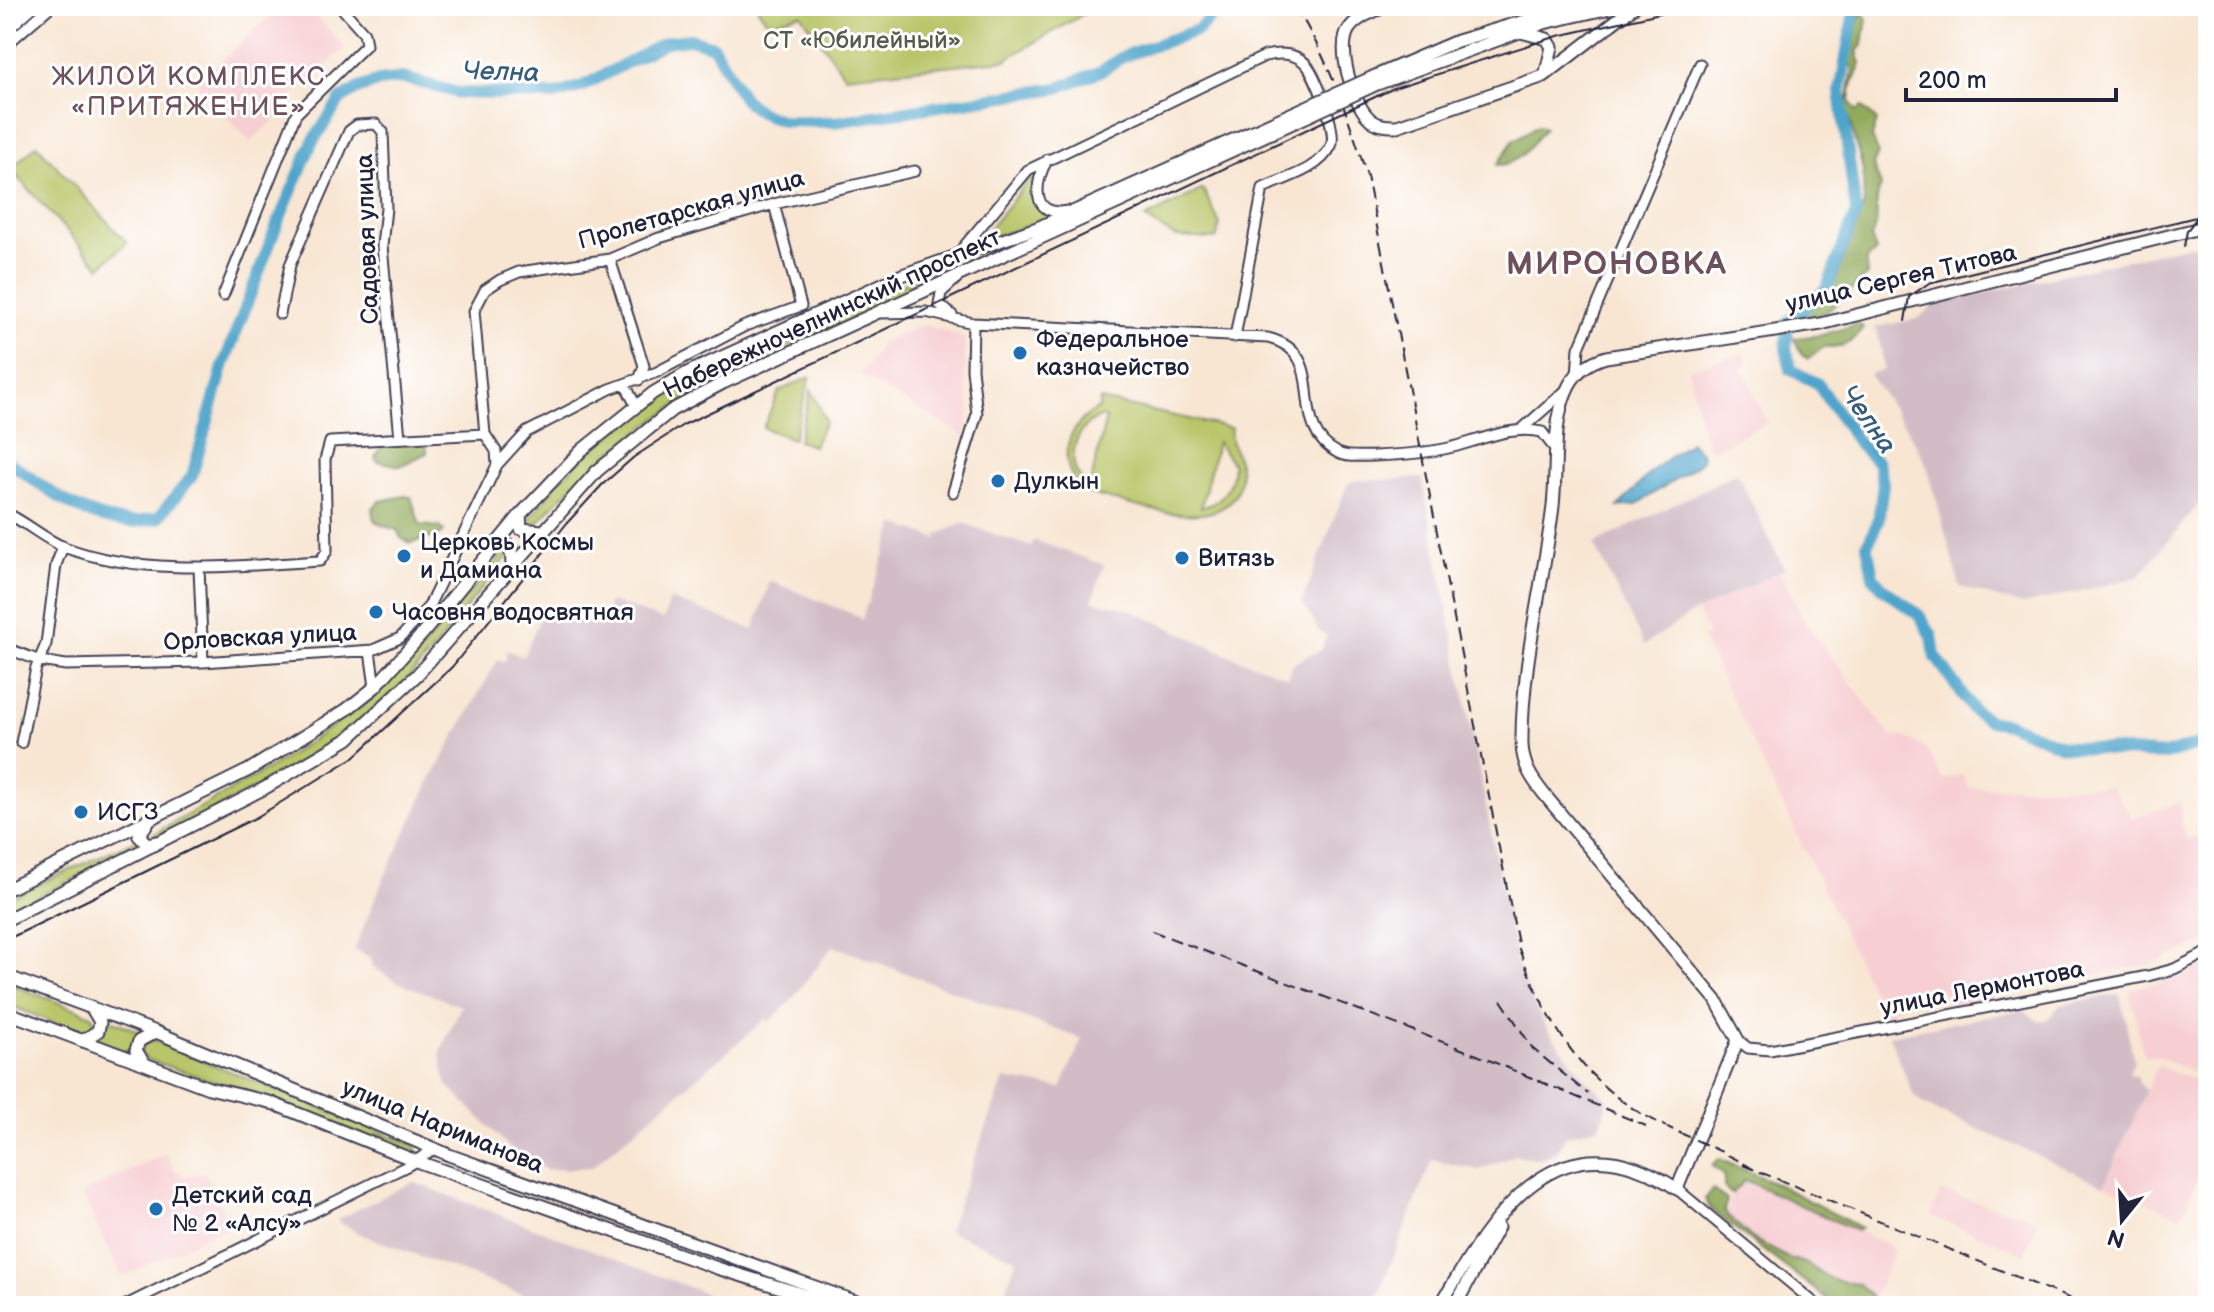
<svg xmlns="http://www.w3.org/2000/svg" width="2214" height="1312" viewBox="0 0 2214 1312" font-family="'Balsamiq Sans',sans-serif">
<rect width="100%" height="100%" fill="#fff"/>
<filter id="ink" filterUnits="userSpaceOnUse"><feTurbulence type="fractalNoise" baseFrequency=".0125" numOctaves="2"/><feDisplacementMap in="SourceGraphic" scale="16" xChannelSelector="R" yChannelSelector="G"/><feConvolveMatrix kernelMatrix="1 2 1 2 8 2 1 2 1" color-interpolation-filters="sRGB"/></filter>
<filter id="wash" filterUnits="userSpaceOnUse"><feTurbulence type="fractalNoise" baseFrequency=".006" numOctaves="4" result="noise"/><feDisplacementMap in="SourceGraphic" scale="32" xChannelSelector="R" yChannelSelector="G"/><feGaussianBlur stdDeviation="1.8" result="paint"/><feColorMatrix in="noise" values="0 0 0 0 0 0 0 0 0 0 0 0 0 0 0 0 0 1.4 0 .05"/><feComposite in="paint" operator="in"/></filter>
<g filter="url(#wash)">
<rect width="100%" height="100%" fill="#f8e6d3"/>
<path fill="#f7cfd3" d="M280 6H307L345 48 288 99 287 108 250 142 197 84Z
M923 324 965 338V379L970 409 966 437 860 375 883 342Z
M1744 353 1748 364 1742 368 1768 423 1711 450 1703 435 1688 369Z
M1779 571 1807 625 1891 736 1905 737 1919 744 1930 754 1942 779 1963 775 1969 788 2111 786 2132 818 2179 803 2185 838 2208 837 2207 941 2151 964 2025 988 1996 984 1992 1001 1956 1008 1942 990 1933 988 1884 1015 1702 638 1708 635 1697 611Z
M2208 958V1078L2159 1057 2144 1056 2129 990 2189 973Z
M2157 1066 2208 1083V1155L2188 1200 2191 1202 2180 1216 2104 1185Z
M166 1153 174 1170 185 1176 205 1172 230 1225 122 1277 82 1194Z
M1738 1174 1890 1246 1894 1253 1870 1306H1850L1800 1276 1726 1218Z
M1940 1191 2033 1218 2038 1223 2025 1254 1931 1216Z"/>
<path fill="#d2bdc7" d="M2194 244 2208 310V493L2138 577 2023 605 1960 587 1927 466 1909 432 1869 374 1885 370 1876 327 1917 319 1937 304Z
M1737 473 1784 569 1691 614 1644 645 1594 544Z
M1422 478 1515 955 1530 998 1547 1029 1586 1080 1608 1099 1600 1126 1565 1136 1557 1152 1541 1159 1515 1155 1479 1170 1432 1160 1374 1306H1052L1006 1290 1017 1259 948 1231 1004 1079 1061 1088 1082 1039 833 946 790 1002 769 1022 766 1019 592 1167 546 1170 509 1147 446 1084 440 1052 461 1006 397 982 373 967 371 957 354 950 382 882 432 778 498 659 505 662 507 650 523 657 542 614 564 624 569 616 599 626 609 603H615L663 620 670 599 754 630 770 581 858 616 861 621 895 524 938 539 937 535 963 523 1031 547 1034 540 1104 565 1092 601 1129 609 1236 658 1288 677 1293 663 1321 650 1327 635 1320 632 1302 602 1347 485 1353 481Z
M2120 994 2134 1061 2129 1073 2138 1077V1083L2146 1091 2104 1185 1924 1105 1914 1096 1889 1035 2023 1010 2038 1021 2047 1020 2060 1005Z
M413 1182 712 1296 711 1306H553L360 1234 336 1220Z"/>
<path fill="#b8c567" stroke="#6d7451" stroke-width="2" fill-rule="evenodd" d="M756 6H1097L1005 60 845 76 801 14 768 23Z
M37 145 127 243 100 267 10 169Z
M1036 171 1033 183 1037 203 1057 217 979 241Z
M1203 189 1220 224 1216 239 1175 237 1145 218Z
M1033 236C1024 249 840 324 808 338 696 389 613 435 531 530L525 525 558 482 587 454 662 395 904 283Z
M810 377 793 439 763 428 779 391Z
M811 390 826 421 813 446 798 441Z
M1100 400 1231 428C1227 445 1244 461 1240 481 1229 543 1126 502 1087 493 1054 468 1063 427 1099 408ZM1100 417 1106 418 1090 486C1062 471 1072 427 1100 417ZM1217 442 1233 464C1232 488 1224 501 1201 508Z
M506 550 510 554C469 600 438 651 392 694 323 759 236 798 152 841L147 838 278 763 371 700 415 657Z
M138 839 142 846 6 912V899Z
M6 983 92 1015 95 1026 92 1031 81 1033 6 1004Z
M101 1016 143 1033 135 1038 133 1055 94 1042 103 1032Z
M152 1040 416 1146 417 1151 412 1154 284 1104 148 1060 140 1054 143 1044Z"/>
<path fill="#92aa5c" stroke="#5a664c" stroke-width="2" d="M1862 12 1867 19 1863 44 1857 51 1861 64 1852 85 1850 102 1857 111 1862 107 1877 121 1872 137 1878 153 1873 165 1881 186C1871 205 1883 220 1871 237L1876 251 1867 260V275C1847 292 1828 317 1802 325L1797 321 1800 317 1831 292 1864 205 1863 170 1846 108 1853 68 1849 61C1857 44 1853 23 1862 12Z
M1538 125 1545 128C1531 143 1520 166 1497 165L1513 141Z
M1858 324 1863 327C1853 345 1843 347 1824 347L1808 359 1802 355 1794 338 1822 335Z
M424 442 427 445V453L400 466 377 461 375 457 383 444Z
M404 496 411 497 420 525 440 527 444 531 441 535 411 543 401 538 397 530C384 525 373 527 372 509L380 501Z
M1719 1159 1773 1182 1861 1228 1857 1231 1745 1180 1732 1194 1724 1187V1175L1712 1166Z
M1713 1190 1727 1200 1724 1210 1727 1215 1752 1238 1786 1257 1807 1264 1832 1280 1859 1284 1871 1296 1869 1306 1835 1305 1711 1210 1705 1199Z"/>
<path fill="#4fa4cb" stroke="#386383" stroke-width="2" d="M1690 442 1701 452 1702 460 1698 464 1636 505 1618 507 1655 468Z"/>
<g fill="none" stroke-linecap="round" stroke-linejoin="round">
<path stroke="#4fa4cb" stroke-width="12" d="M1855 6 1840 92 1856 212 1827 288 1788 322 1786 348 1791 370 1817 383 1859 444 1878 463 1883 483 1878 522 1867 545 1873 577 1884 589 1919 615 1932 636 1935 656 1974 711 1990 721 2009 724 2062 746 2165 755 2208 741
M6 460C45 487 78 518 128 522 136 523 149 519 158 518L192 476 224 364 276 227 312 143 340 100 357 89 379 81 403 78 459 93 555 95 583 86 666 42 690 39 713 46 743 98 759 112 783 121 835 122 1058 88 1101 71 1124 56 1198 30 1221 6"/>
</g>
</g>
<g filter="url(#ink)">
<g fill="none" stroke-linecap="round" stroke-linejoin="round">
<g stroke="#423f52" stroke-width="13">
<path id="minor" d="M6 45 51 6
M1048 159C1034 181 1030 218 1068 211
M956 256 1028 170 1265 56C1278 53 1295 52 1306 64 1316 76 1338 132 1331 146 1319 170 1285 178 1263 188L1235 337
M610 259 644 366 639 380
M223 296 296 114 366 45 364 33 340 6
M882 313 926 312 973 323 1268 338C1334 355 1283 424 1338 453 1347 458 1363 456 1374 456 1400 455 1428 453 1453 447 1481 440 1512 425 1542 432L1555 449
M280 314 290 265 349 131 357 125 376 124 383 132 386 208 382 246 400 438
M952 315 939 304 941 293 956 279
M1577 375 1579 348 1700 64
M625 384 636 406
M1522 429 1565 391
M485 434 474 311 485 290 500 280 519 272 610 259 659 238 774 204 915 171
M485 434 496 451 497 465
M953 492 977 414 972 369 973 323
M6 513C26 522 44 539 64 547 143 577 238 566 320 561L327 551 325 460 330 442 485 434
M199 568 203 662
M6 648 40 661 66 665 203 662 373 650 400 638 429 606 497 465 527 432 610 389 657 372 745 326 801 306 774 204
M370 651 375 687
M21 743 36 668 46 644 56 565 63 546
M1738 1040 1748 1048 1770 1050 2148 976 2174 969 2208 952
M1677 1189 1818 1306
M124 1306 409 1165 434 1149"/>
</g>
<g stroke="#423f52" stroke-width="15">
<path id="major" d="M1386 6C1373 12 1357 17 1349 29 1336 48 1353 102 1368 117 1376 126 1387 126 1397 126L1544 76 1635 6
M6 14 15 6
M6 30 33 6
M1521 32 1547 39 1552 47 1546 72
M1373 77 1457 41 1575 6
M1377 84 1544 23 1619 6
M520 515 521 529 542 531
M492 548 507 544 511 548 512 565
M148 822 139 836 147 844 157 842
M6 890 249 770 346 710 375 687 424 632 520 515 582 450 653 393 689 372 902 275 1037 228 1304 108
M6 920 265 788 348 739 417 675 597 471 672 410 723 383 1308 116
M6 976 156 1032 449 1155 868 1306
M6 1012 209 1088 269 1102 416 1161 717 1268 840 1306
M82 1041 98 1031 100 1022 91 1007
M143 1062 136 1050 139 1041 156 1032
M1440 1306C1495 1211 1559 1110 1677 1189L1738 1040 1716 1000 1544 794C1532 779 1523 766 1522 745 1521 670 1542 588 1552 514 1558 475 1551 428 1566 392 1573 374 1588 362 1606 357L1821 324 2208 226
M1455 1306 1498 1227"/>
</g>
<use href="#minor" stroke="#fff" stroke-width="9"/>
<use href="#major" stroke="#fff" stroke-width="11"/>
<path stroke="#22223b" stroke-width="2" d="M2184 246 2187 231 2197 217
M1905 321 1909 297 1929 283 2208 214
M6 940 257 817 353 758 452 667 567 523 602 485 634 457 683 425 1394 88 1558 36 1691 6"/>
<path stroke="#22223b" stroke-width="2" stroke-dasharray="12 6" stroke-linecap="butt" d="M1295 6C1329 60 1348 115 1367 176L1519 949C1546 1020 1582 1084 1653 1120 1686 1137 1721 1149 1753 1169
M1152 931 1477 1055 1646 1126
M1501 1000 1533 1049 1588 1094
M1743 1165 2088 1306"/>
<g stroke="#423f52" stroke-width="15" stroke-linecap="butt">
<path id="major-bridge" d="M1304 108 1373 77
M1308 116 1377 84"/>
</g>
<use href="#major-bridge" stroke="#fff" stroke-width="11"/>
</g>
</g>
<g fill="#1f6fb2" stroke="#fff" stroke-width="3">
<circle cx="1020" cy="353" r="8"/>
<circle cx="998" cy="481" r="8"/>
<circle cx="404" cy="556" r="8"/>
<circle cx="1182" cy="558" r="8"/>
<circle cx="376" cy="612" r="8"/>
<circle cx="81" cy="812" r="8"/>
<circle cx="156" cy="1209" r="8"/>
</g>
<g text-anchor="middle" stroke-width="6" stroke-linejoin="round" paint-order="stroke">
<g font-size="24" fill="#565b4a" stroke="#fff">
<text x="862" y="48">СТ «Юбилейный»</text>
</g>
<g font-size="24" fill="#22223b" stroke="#fff">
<text transform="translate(691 209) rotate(-16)" y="8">Пролетарская улица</text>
<text transform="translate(367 239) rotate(-92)" y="8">Садовая улица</text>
<text transform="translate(1901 278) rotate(-13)" y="8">улица Сергея Титова</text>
<text transform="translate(832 313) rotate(-25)" y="8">Набережночелнинский проспект</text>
<text transform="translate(260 637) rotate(-3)" y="8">Орловская улица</text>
<text transform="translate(1982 988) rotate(-11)" y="8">улица Лермонтова</text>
<text transform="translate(443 1126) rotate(22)" y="8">улица Нариманова</text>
</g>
<g font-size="24" fill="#22223b" stroke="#fff" text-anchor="start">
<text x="1036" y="347">Федеральное<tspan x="1036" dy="28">казначейство</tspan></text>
<text x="1014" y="489">Дулкын</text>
<text x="420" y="550">Церковь Космы<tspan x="420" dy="28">и Дамиана</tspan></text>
<text x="1198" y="566">Витязь</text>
<text x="392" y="620">Часовня водосвятная</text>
<text x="97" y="820">ИСГЗ</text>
<text x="172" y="1203">Детский сад<tspan x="172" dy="28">№ 2 «Алсу»</tspan></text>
</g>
<g font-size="26" font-style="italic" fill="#365c7c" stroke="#fff">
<text transform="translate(501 71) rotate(2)" y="9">Челна</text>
<text transform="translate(1869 419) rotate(55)" y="9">Челна</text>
</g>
<g font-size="26" letter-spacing="2" fill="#6e505c" stroke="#fff">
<text x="189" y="85">ЖИЛОЙ КОМПЛЕКС<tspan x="189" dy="30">«ПРИТЯЖЕНИЕ»</tspan></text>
</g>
<g font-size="32" font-weight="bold" letter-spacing="2" fill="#6e505c" stroke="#fff">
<text x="1617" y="274">МИРОНОВКА</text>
</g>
</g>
<rect width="2214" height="1312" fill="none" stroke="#fff" stroke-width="32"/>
<g transform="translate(2122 1220) rotate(198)" stroke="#ffffff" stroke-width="6" paint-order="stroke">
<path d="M0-6L14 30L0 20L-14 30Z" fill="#22223b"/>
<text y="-12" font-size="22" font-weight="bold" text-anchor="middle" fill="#22223b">N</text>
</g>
<path d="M1906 88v12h210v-12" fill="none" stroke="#22223b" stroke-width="4"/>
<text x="1918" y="88" font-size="24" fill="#22223b" stroke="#ffffff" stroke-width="6" paint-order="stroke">200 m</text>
</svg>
